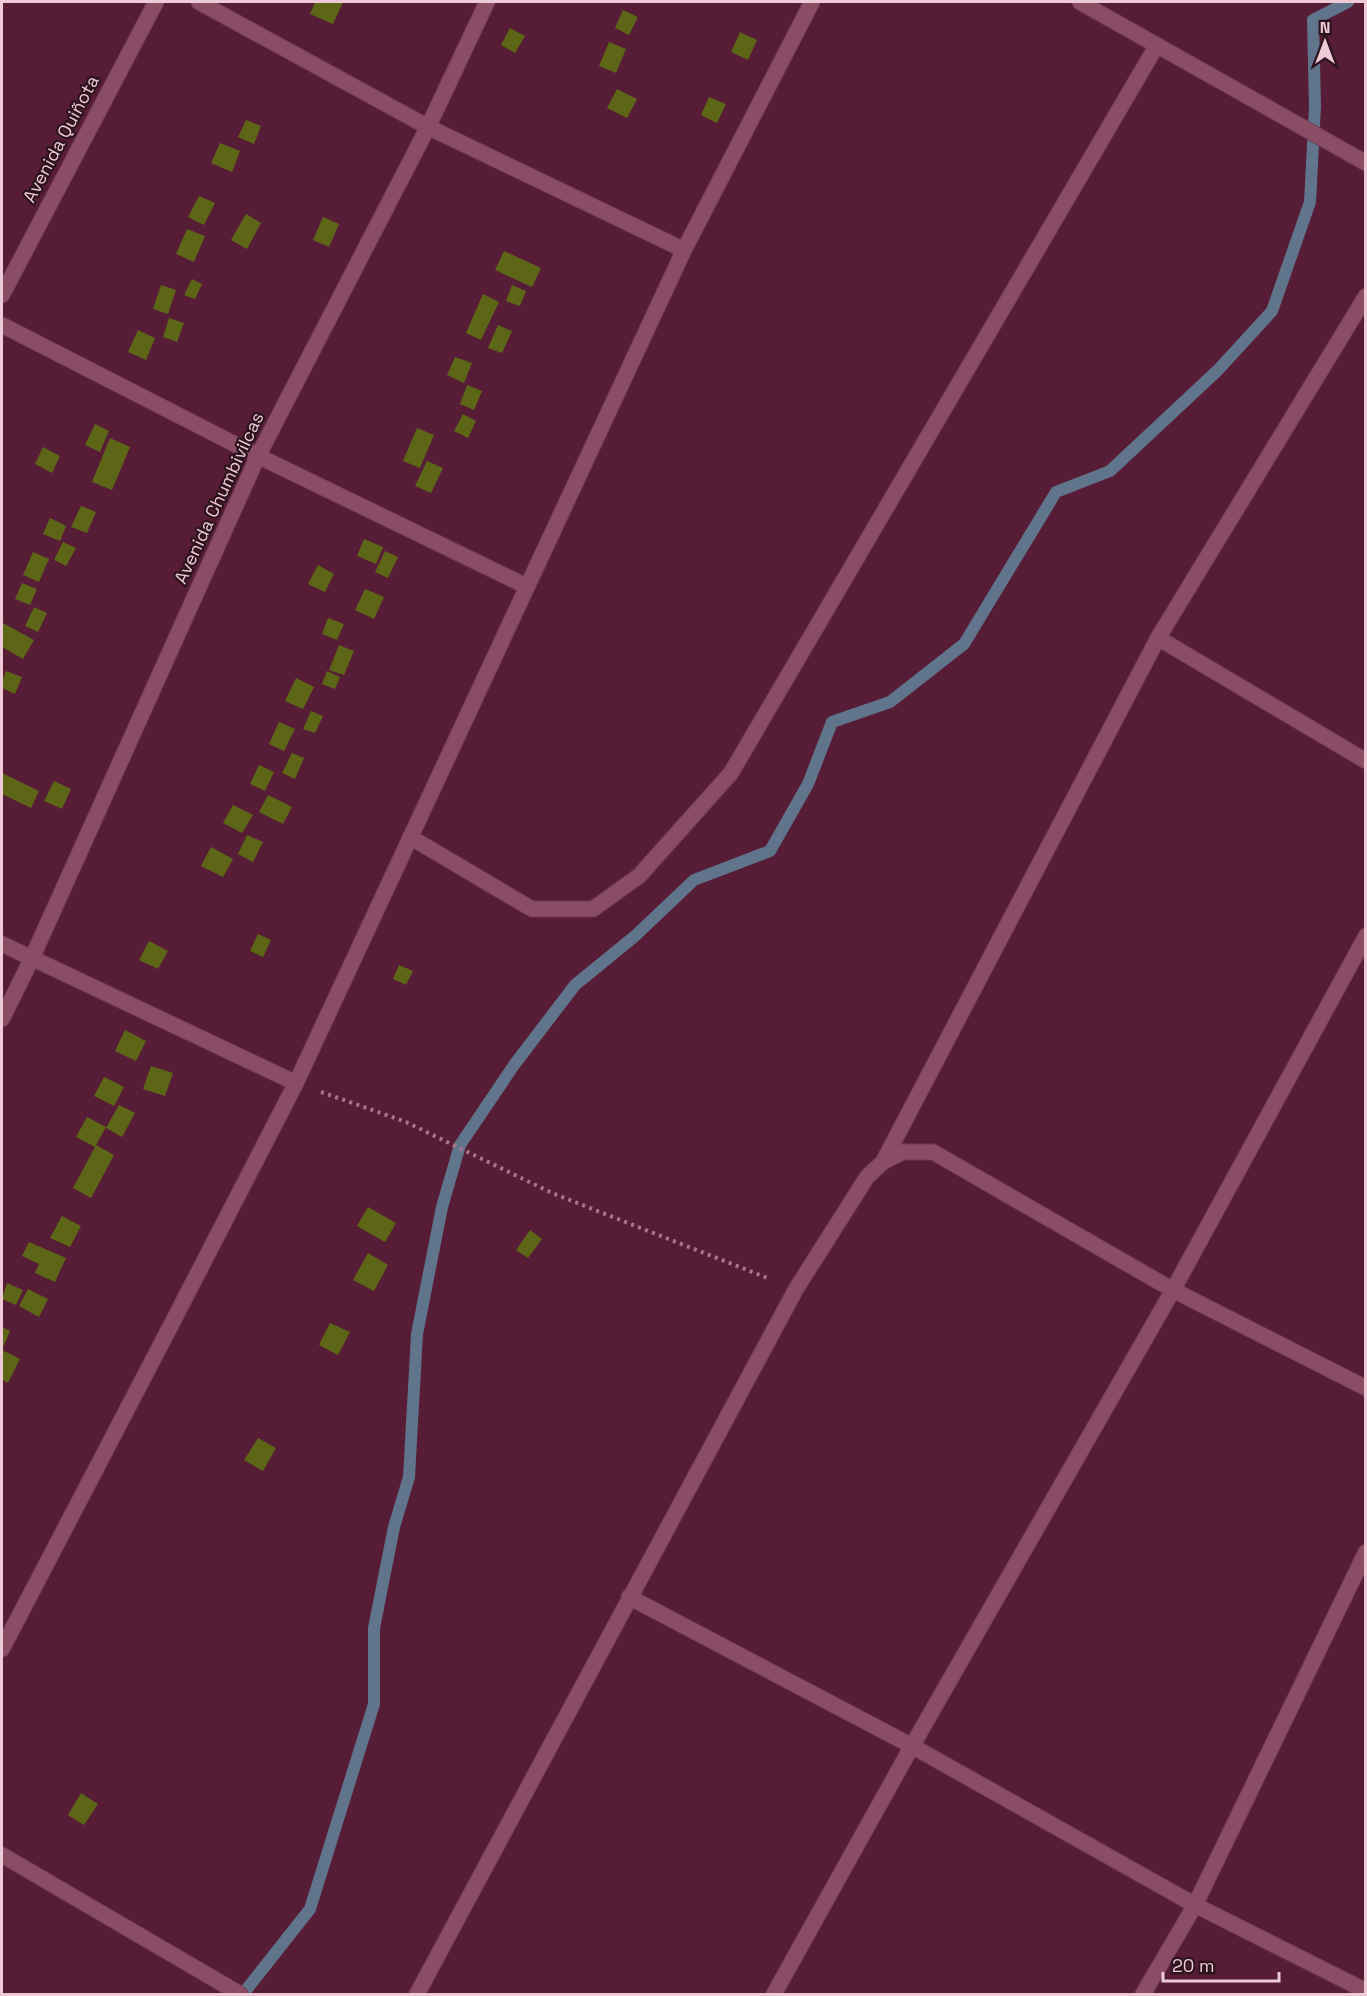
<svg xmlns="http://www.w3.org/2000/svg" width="1367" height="1996" viewBox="0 0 1367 1996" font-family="'Space Grotesk',sans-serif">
<rect width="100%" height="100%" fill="#571d36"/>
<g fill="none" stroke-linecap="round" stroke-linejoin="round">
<path stroke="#60758c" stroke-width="12" d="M243 1994 310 1909 374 1704V1628L394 1527 409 1477 417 1334 442 1207 460 1145 514 1065 575 985 635 936 694 880 770 851 808 784 832 722 890 702 964 644 1056 492 1110 471 1218 370 1272 311 1310 202 1315 106 1313 20 1348 2"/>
</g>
<path fill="#5d6617" d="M315 2H343L333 24 310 14Z
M623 10 638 17 629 35 615 28Z
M510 28 525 36 515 53 501 45Z
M740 32 757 40 748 60 731 52Z
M609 42 626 49 616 73 599 66Z
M617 89 637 99 627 118 607 108Z
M709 97 726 104 717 123 701 115Z
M246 120 261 126 254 144 238 137Z
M220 143 240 151 232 172 211 163Z
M199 196 215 203 204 225 188 217Z
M246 214 261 223 247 249 231 240Z
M323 217 339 224 329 247 313 240Z
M187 229 205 236 194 262 176 254Z
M504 251 541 268 532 287 495 270Z
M192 279 202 284 195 299 184 295Z
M161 285 176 290 168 314 153 309Z
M512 285 526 291 520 306 506 301Z
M483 294 499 302 481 340 466 333Z
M169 318 184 323 177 342 163 337Z
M498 325 512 331 502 353 488 348Z
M138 330 155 338 146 360 128 352Z
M455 357 472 363 464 383 447 375Z
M467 385 482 391 474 410 460 404Z
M463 414 476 421 468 438 454 431Z
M95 424 109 431 100 452 85 445Z
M417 428 434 435 420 468 403 461Z
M110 438 130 447 112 490 92 482Z
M43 447 60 456 52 473 35 464Z
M427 461 443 468 431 493 415 486Z
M81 506 96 512 87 533 71 527Z
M50 518 66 526 60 541 43 534Z
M364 539 383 547 376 564 357 556Z
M63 542 76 548 66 566 54 560Z
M385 551 398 557 388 578 375 572Z
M33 552 49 559 39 582 23 575Z
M318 565 334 574 325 592 308 584Z
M22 583 37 589 30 605 15 599Z
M365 589 384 597 374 619 355 610Z
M34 607 47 613 38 632 25 626Z
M328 618 344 624 337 640 322 634Z
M3 623 34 640 23 659 2 647Z
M339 645 354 651 344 675 329 670Z
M6 671 22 677 15 694 2 688V682Z
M327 671 340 677 335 689 322 684Z
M296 678 314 687 303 709 285 701Z
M311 711 323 716 315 733 303 729Z
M279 722 295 729 284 751 269 744Z
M292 753 304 758 295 779 282 773Z
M259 765 274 772 265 791 250 784Z
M2 773 39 791 31 808 2 794Z
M54 781 71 789 62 809 44 801Z
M268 795 292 807 283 824 259 812Z
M233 805 253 815 242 833 223 823Z
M247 835 263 842 253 862 238 854Z
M211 847 233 859 223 877 201 866Z
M258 934 271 940 263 957 250 951Z
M149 941 168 951 158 969 139 960Z
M399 965 413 971 406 985 393 979Z
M125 1030 146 1041 136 1061 115 1051Z
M151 1066 173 1073 165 1096 143 1089Z
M104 1077 124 1087 114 1106 94 1096Z
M119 1105 135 1113 122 1137 106 1128Z
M87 1117 106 1127 96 1145 114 1155 91 1198 73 1188 95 1147 76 1137Z
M368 1207 396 1223 385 1242 357 1226Z
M62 1216 81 1226 70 1247 50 1238Z
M530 1230 542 1239 528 1258 516 1250Z
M29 1242 66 1258 55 1282 35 1273 39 1264 22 1256Z
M368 1253 388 1265 374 1291 353 1280Z
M7 1283 23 1290 16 1305 2 1299Z
M28 1289 48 1299 39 1317 19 1306Z
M330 1323 350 1332 338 1355 319 1345Z
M2 1327 10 1331 2 1350 20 1359 8 1383 2 1380Z
M258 1438 276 1448 263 1471 244 1460Z
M81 1793 98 1804 84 1825 68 1815Z"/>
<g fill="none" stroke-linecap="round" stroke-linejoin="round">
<g stroke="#6f3d55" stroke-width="17">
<path id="street" d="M199 2 428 127 684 250
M1080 2 1366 163
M2 295 156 2
M2 325 258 456 526 586
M1158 638 1366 761
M410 837 532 909H593L639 876 731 773 1157 45
M2 944 296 1083
M2 1019 32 958 258 456 428 127 487 2
M883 1162 1158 638 1366 296
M629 1597 912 1746 1195 1905 1366 1991
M2 1649 169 1329 296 1083 684 250 812 2
M2 1855 240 1994
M417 1994 796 1289 867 1177 883 1162 903 1152H933L1173 1290 1366 1388
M774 1994 912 1746 1173 1290 1366 936
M1143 1994 1195 1905 1366 1552"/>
</g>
<path stroke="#a6778a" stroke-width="4" stroke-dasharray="3 4.5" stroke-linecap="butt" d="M321 1092 406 1122 552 1193 770 1279"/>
<use href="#street" stroke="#8b4c65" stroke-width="15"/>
</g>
<g text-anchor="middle" stroke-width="4.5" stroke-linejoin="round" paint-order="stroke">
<g font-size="18" fill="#eec9d6" stroke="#2d131d">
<text transform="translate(61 139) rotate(-62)" y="6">Avenida Quiñota</text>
<text transform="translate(219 498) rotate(-65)" y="6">Avenida Chumbivilcas</text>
</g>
</g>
<rect width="1367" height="1996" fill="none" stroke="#eec9d6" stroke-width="6"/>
<g transform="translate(1325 42)" stroke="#2d131d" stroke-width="4.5" paint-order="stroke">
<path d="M0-4.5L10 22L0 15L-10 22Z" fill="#eec9d6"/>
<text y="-9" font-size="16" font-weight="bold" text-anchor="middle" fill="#eec9d6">N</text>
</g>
<path d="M1163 1972v9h116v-9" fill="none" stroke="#eec9d6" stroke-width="3"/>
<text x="1172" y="1972" font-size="18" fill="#eec9d6" stroke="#2d131d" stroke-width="4.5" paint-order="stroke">20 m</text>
</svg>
